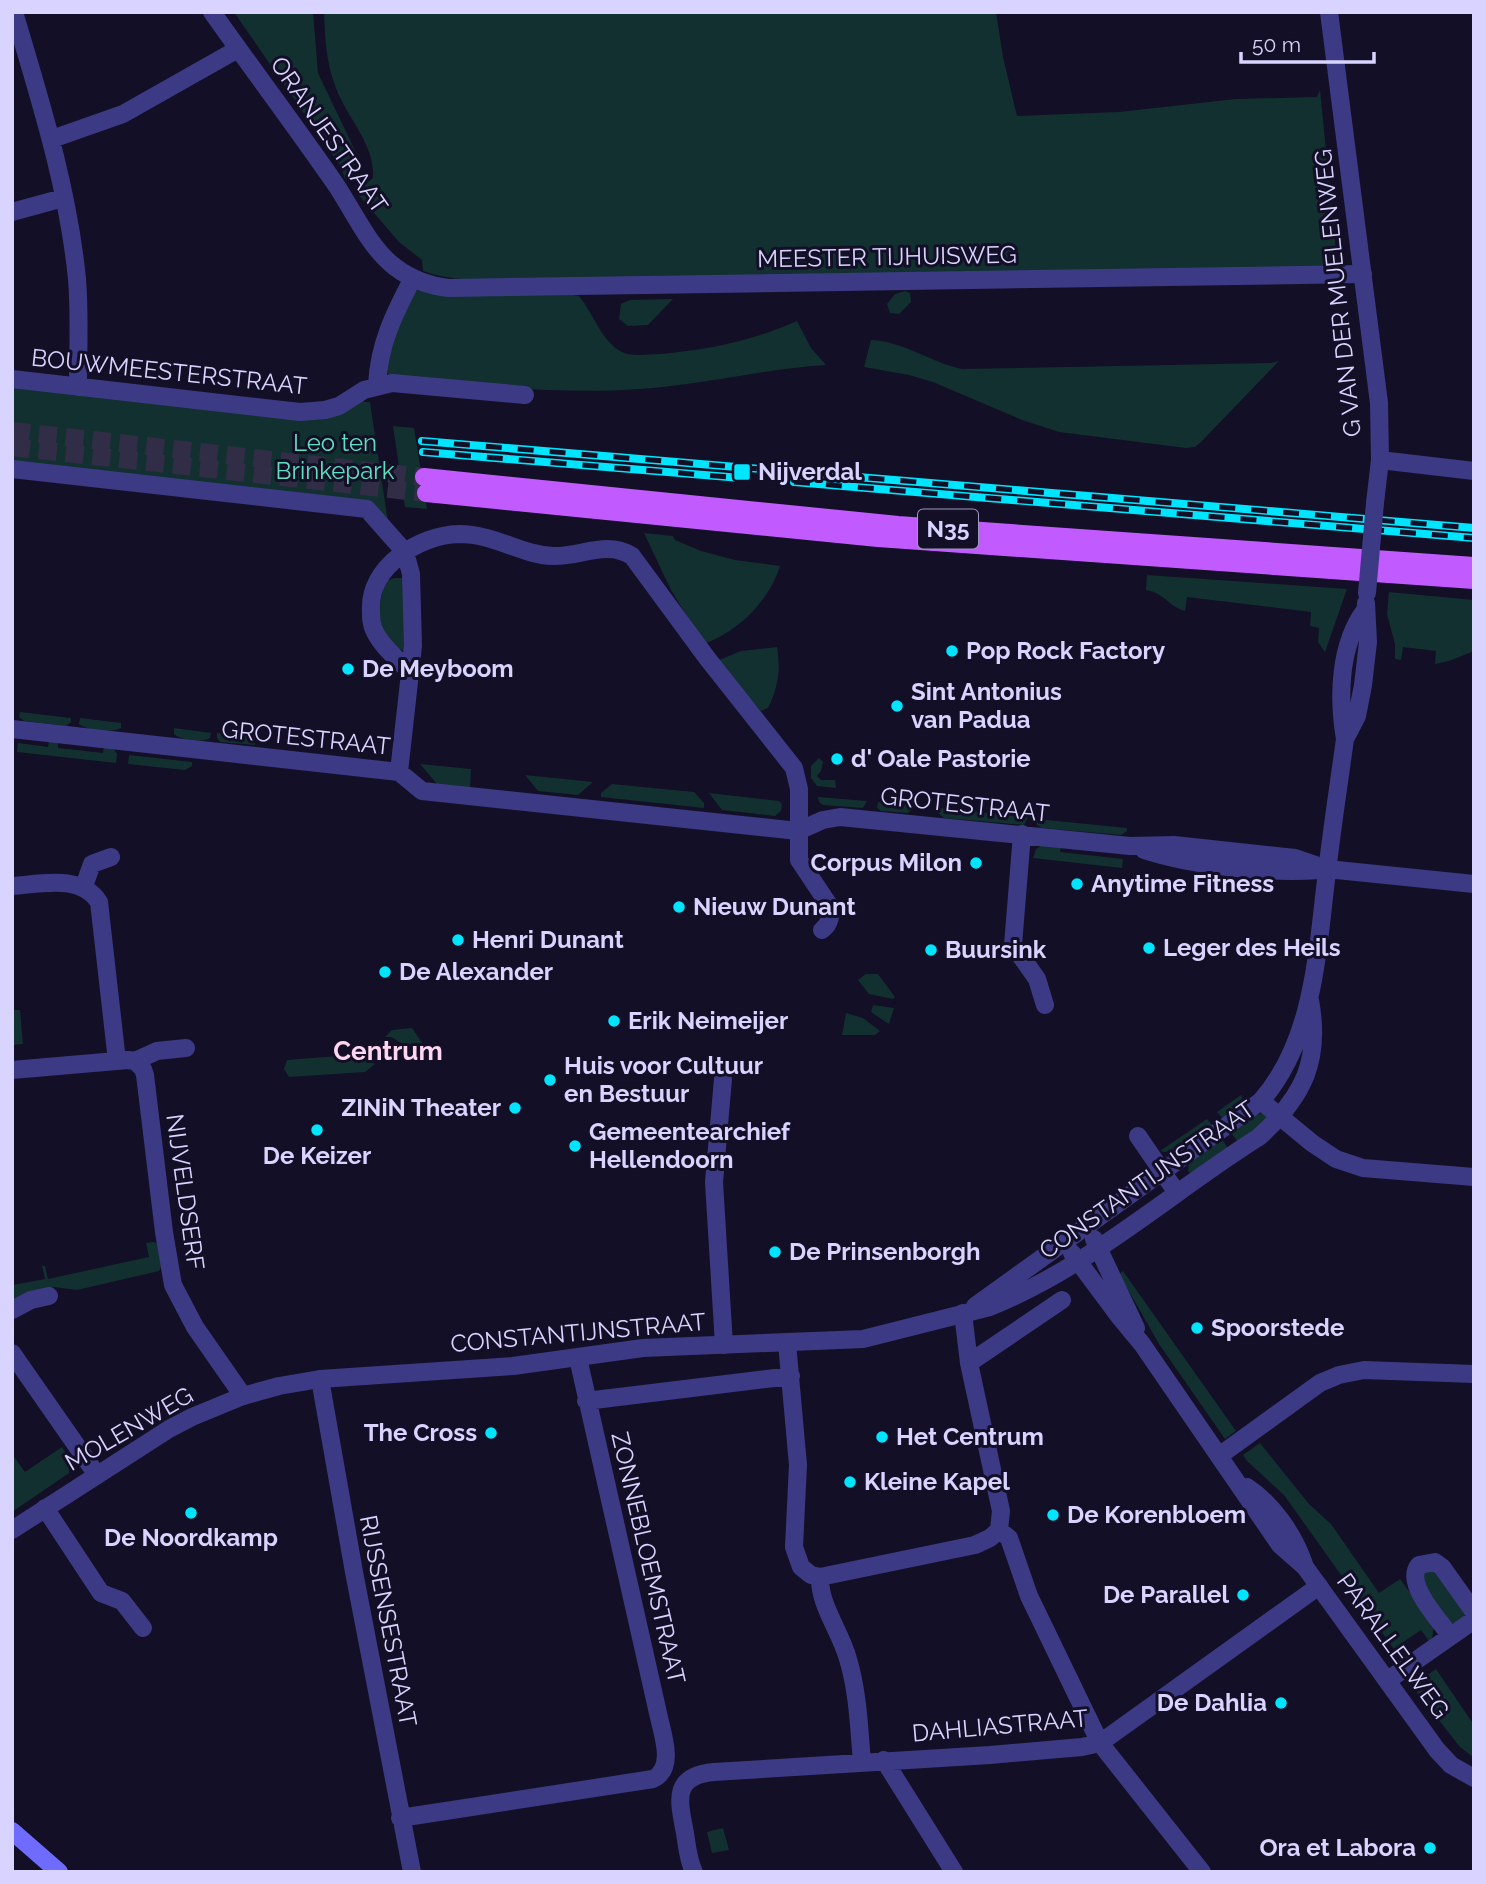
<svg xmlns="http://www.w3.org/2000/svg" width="1486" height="1884" viewBox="0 0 1486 1884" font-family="Raleway,sans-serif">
<rect width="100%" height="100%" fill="#130f26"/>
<path fill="#12302f" d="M234 12H313L318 73 359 159 345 179 341 167Z
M324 12H996L1003 57 1017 116 1119 112 1236 99 1317 97 1320 90 1337 262 1331 267 502 280C475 279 449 281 423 271L422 260 399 242 356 192 373 178C375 144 347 118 336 88 326 63 325 38 324 12Z
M421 289 568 294 579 296C594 314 601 341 622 352 631 357 649 354 660 354 708 350 752 341 797 321L811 348 826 365C763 369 702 385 640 389 558 395 476 385 394 378L387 373 385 367 398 325 416 291Z
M905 291 910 293 911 302 899 314 890 313 887 304 895 294Z
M673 299 648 325 628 326 619 319 621 304 630 300Z
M871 340C906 342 929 362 962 369L1271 363 1279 361 1201 442 1195 447 1186 448 1059 432 1022 420 933 382 909 375 864 367Z
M12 384 236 410 362 398 364 402H370L388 522 381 513 12 464Z
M393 426 414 428 427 509 405 507Z
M644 533 673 536 675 540 701 551 735 560 780 566C769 601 739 631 704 644L671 590Z
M1147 575 1333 588 1347 589 1325 652 1318 642 1319 628 1310 626 1311 612 1187 597 1185 611C1169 607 1165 593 1146 590Z
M394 578H403L405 651C375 642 376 605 386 581Z
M1389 592 1474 600V651L1449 661 1435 664 1436 651 1403 647 1401 660 1395 659V644L1387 614Z
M777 647C781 670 778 688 768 708L761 711 717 661 741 651Z
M20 712 71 718V722L66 726 24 721 19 717Z
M80 718 121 723V728C112 733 88 731 79 724Z
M174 728 211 733 210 738C202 743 181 740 174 734Z
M217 733 255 737V745L220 742 217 738Z
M49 741 58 742V748L103 753 104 747 113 748 117 754 116 763 17 752 18 743 48 747Z
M129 755 192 762V766L185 770 128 764Z
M819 758 823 762 821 771 817 776 821 780H835L836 788 817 786 811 778V766Z
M420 764 471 769 470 788 437 784Z
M525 775 593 782 578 795 538 791Z
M612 784 694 792 704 803V808L601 797V793Z
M709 793 779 801 782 804 781 811 775 816 722 810Z
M818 797 867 801 863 808 823 805 819 802Z
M878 802 912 806V810L907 813 881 811 877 808Z
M939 808 1028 817 1024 825 944 818 939 814Z
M1037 819 1127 828V831L1121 835 1042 828 1037 825Z
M1042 845 1061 846 1060 852 1123 859 1122 868 1033 858 1036 849Z
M866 974H878L895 997 893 999 869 994 858 980Z
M873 1005 894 1008 889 1024 871 1012Z
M12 1010H20L23 1044 12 1045Z
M846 1013 863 1018 880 1031 875 1035H842Z
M412 1028 425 1047 410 1048 391 1037H385L392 1030Z
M351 1055 375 1064 365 1072 289 1077 284 1069 287 1060Z
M1241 1095 1244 1101 1223 1119 1217 1112Z
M1263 1113 1268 1119 1239 1143 1231 1133 1256 1115Z
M1207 1119 1213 1126C1197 1137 1179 1157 1160 1151Z
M1222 1139 1229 1150 1192 1174 1188 1171 1189 1163Z
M153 1242 158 1243 161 1267 159 1271 77 1290 54 1287 25 1293 12 1301V1285L45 1279 42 1266H45L48 1279 149 1257 146 1243Z
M1123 1271 1236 1431 1225 1439 1159 1344 1119 1274Z
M1260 1443 1309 1504 1331 1524 1379 1593 1400 1579 1434 1626 1432 1638 1429 1641 1421 1630 1400 1644 1406 1656 1401 1659 1284 1495 1247 1461 1243 1455Z
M62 1447 70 1460 69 1473 12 1512V1454L25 1472Z
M1424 1571H1436L1465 1609 1466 1616 1458 1623H1449L1421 1583Z
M1413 1668 1422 1679 1436 1669 1474 1725V1758L1460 1747 1415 1690 1419 1686 1410 1673Z
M723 1828 729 1850 712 1853 707 1832Z"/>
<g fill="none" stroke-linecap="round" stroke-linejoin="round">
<path stroke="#312d47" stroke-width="18" stroke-dasharray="18 9" stroke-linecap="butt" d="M12 431 424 477
M12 447 426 493"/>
<path stroke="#3d3a85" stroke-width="18" d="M14 12C40 100 68 187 77 279 80 314 78 351 78 387
M212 12C253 70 296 127 336 185 354 212 369 247 395 267 411 279 430 286 449 288L1363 274
M52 139 123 114 238 49
M12 212 63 198
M12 379 300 412 325 410 339 406 364 390 392 383 525 395
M377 385C379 344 394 314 413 278
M1380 460 1474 471
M12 469 367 509 405 552 411 574 413 646 399 772
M410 672C399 660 382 647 375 632 371 625 371 618 371 611 368 567 419 535 459 534 495 534 521 555 553 556 581 557 606 540 632 556L707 658 794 768 799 789V860L829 905C831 915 831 923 822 930
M12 729 399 772 422 791 798 831 823 820 840 817 1130 846 1174 845 1295 858 1327 869
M1022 834 1013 945 1037 979 1045 1005
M1144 850C1193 866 1268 874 1320 870
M12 886C41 884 81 874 99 902L117 1061
M84 886 92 864 111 857
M135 1061 143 1069 145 1075 164 1232 173 1285 195 1327 243 1396
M12 1070 128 1060 135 1061 157 1051 186 1048
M723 1079 714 1182 724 1345
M1261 1101 1312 1143 1336 1159 1363 1168 1474 1177
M1138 1136 1177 1193
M12 1310 31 1300 49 1296
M963 1313 969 1363 1001 1511 999 1530 1009 1538 1029 1596 1100 1743 1202 1872
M787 1343 798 1465 794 1547 801 1567 811 1575 820 1577C819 1605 840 1630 848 1659 858 1692 859 1728 862 1762
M12 1353 97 1475
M969 1363 1062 1300
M320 1379 354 1572 412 1872
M586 1401 791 1376
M1219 1456 1320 1383 1339 1375 1364 1370 1474 1374
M45 1508 101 1593 122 1601 143 1628
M820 1577 975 1545 990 1538 999 1530
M1450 1635C1438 1619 1404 1583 1419 1565L1435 1562 1442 1567 1474 1612
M1388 1680 1474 1620
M884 1760 954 1872
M400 1818 653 1779C676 1768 662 1733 658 1713L578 1358
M694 1872C688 1860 687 1846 685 1833 679 1801 671 1776 714 1772L990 1755 1082 1747 1100 1743 1319 1586"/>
<path stroke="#3d3a85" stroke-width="18" d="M1329 12 1379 403 1380 460 1375 503
M1345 739 1357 716 1363 685 1368 642 1366 603
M1327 869 1474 884
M1094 1239 1136 1328
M1072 1253 1118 1315 1142 1344 1280 1545 1305 1567 1437 1750 1451 1765 1474 1778
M975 1306 1261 1101C1315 1039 1317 950 1327 872 1332 828 1339 783 1345 739 1338 698 1339 645 1365 610
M1247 1487C1273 1504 1294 1535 1304 1564
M12 1530 169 1429 192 1417 243 1396 279 1386 320 1379 513 1366 643 1348 863 1339 990 1307C1089 1267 1170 1193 1259 1137 1304 1096 1321 1060 1310 1000"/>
<path stroke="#6f6bff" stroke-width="18" d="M12 1831 59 1872"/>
<path stroke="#c25bff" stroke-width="18" d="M424 477 898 525 1474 566
M426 493 878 538 1474 580"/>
<g stroke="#00e5ff" stroke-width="8">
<path id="rail" d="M422 441 1474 528
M423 452 741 478
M794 482 1474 538"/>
</g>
<use href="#rail" stroke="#130f26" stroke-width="5" stroke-dasharray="16" stroke-linecap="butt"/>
<path stroke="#3d3a85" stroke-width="18" d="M1367 593 1375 503"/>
</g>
<g fill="#00e5ff" stroke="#130f26" stroke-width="2.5">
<rect x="733" y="463" width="18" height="18" rx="3.5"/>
<circle cx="952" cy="651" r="7"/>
<circle cx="348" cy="669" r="7"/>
<circle cx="897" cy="706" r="7"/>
<circle cx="837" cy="759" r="7"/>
<circle cx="976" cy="863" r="7"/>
<circle cx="1077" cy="884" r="7"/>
<circle cx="679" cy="907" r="7"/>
<circle cx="458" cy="940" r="7"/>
<circle cx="1149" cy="948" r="7"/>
<circle cx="931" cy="950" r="7"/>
<circle cx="385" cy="972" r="7"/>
<circle cx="614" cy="1021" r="7"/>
<circle cx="550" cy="1080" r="7"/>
<circle cx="515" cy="1108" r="7"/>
<circle cx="317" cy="1130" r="7"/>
<circle cx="575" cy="1146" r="7"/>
<circle cx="775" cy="1252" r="7"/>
<circle cx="1197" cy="1328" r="7"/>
<circle cx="491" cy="1433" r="7"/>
<circle cx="882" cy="1437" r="7"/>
<circle cx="850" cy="1482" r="7"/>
<circle cx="191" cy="1513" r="7"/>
<circle cx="1053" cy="1515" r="7"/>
<circle cx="1243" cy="1595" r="7"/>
<circle cx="1281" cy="1703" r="7"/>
<circle cx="1430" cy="1848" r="7"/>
</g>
<g text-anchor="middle" stroke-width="6" stroke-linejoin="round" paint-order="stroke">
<rect fill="#130f26" stroke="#9e99be" stroke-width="2" x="918" y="509.5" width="60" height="39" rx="5"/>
<g font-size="23" font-weight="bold" fill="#d9d4ff">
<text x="948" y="537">N35</text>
</g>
<g font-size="24" fill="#d9d4ff" stroke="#130f26">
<text transform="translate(329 135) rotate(55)" y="8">ORANJESTRAAT</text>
<text transform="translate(887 257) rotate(-1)" y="8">MEESTER TIJHUISWEG</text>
<text transform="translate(1338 293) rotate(-96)" y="8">G VAN DER MUELENWEG</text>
<text transform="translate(169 372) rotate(6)" y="8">BOUWMEESTERSTRAAT</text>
<text transform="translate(306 738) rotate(6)" y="8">GROTESTRAAT</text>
<text transform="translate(965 805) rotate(6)" y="8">GROTESTRAAT</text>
<text transform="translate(1147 1180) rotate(-35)" y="8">CONSTANTIJNSTRAAT</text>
<text transform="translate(185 1192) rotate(82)" y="8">NIJVELDSERF</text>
<text transform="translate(578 1333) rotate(-5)" y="8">CONSTANTIJNSTRAAT</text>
<text transform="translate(129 1429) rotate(-30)" y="8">MOLENWEG</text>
<text transform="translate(648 1558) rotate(77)" y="8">ZONNEBLOEMSTRAAT</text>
<text transform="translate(388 1621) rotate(79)" y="8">RIJSSENSESTRAAT</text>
<text transform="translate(1393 1646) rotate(54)" y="8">PARALLELWEG</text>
<text transform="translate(1000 1726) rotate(-5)" y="8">DAHLIASTRAAT</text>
</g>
<g font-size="24" fill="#5fe0c0" stroke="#130f26">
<text x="335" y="451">Leo ten<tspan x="335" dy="28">Brinkepark</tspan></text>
</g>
<g font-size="24" font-weight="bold" fill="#d9d4ff" stroke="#130f26" text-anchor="start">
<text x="758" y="480">Nijverdal</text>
<text x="966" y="659">Pop Rock Factory</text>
<text x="362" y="677">De Meyboom</text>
<text x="911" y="700">Sint Antonius<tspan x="911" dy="28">van Padua</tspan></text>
<text x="851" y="767">d' Oale Pastorie</text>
<text x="962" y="871" text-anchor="end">Corpus Milon</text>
<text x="1091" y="892">Anytime Fitness</text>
<text x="693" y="915">Nieuw Dunant</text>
<text x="472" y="948">Henri Dunant</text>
<text x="1163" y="956">Leger des Heils</text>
<text x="945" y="958">Buursink</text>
<text x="399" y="980">De Alexander</text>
<text x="628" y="1029">Erik Neimeijer</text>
<text x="564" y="1074">Huis voor Cultuur<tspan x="564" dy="28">en Bestuur</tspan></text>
<text x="501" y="1116" text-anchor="end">ZINiN Theater</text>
<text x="589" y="1140">Gemeentearchief<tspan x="589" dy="28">Hellendoorn</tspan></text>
<text x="317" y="1164" text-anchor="middle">De Keizer</text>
<text x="789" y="1260">De Prinsenborgh</text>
<text x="1211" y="1336">Spoorstede</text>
<text x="477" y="1441" text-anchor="end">The Cross</text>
<text x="896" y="1445">Het Centrum</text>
<text x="864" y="1490">Kleine Kapel</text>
<text x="1067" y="1523">De Korenbloem</text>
<text x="191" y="1546" text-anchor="middle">De Noordkamp</text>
<text x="1229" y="1603" text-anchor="end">De Parallel</text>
<text x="1267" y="1711" text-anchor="end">De Dahlia</text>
<text x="1416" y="1856" text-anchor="end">Ora et Labora</text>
</g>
<g font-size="26" font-weight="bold" fill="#ffd6f0" stroke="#130f26">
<text x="388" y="1060">Centrum</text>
</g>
</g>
<rect width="1486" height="1884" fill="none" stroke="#d9d4ff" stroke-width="28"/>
<path d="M1241 52v10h133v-10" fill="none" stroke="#d9d4ff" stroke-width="3.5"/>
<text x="1252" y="52" font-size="21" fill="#d9d4ff" stroke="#130f26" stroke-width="5" paint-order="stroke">50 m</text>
</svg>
